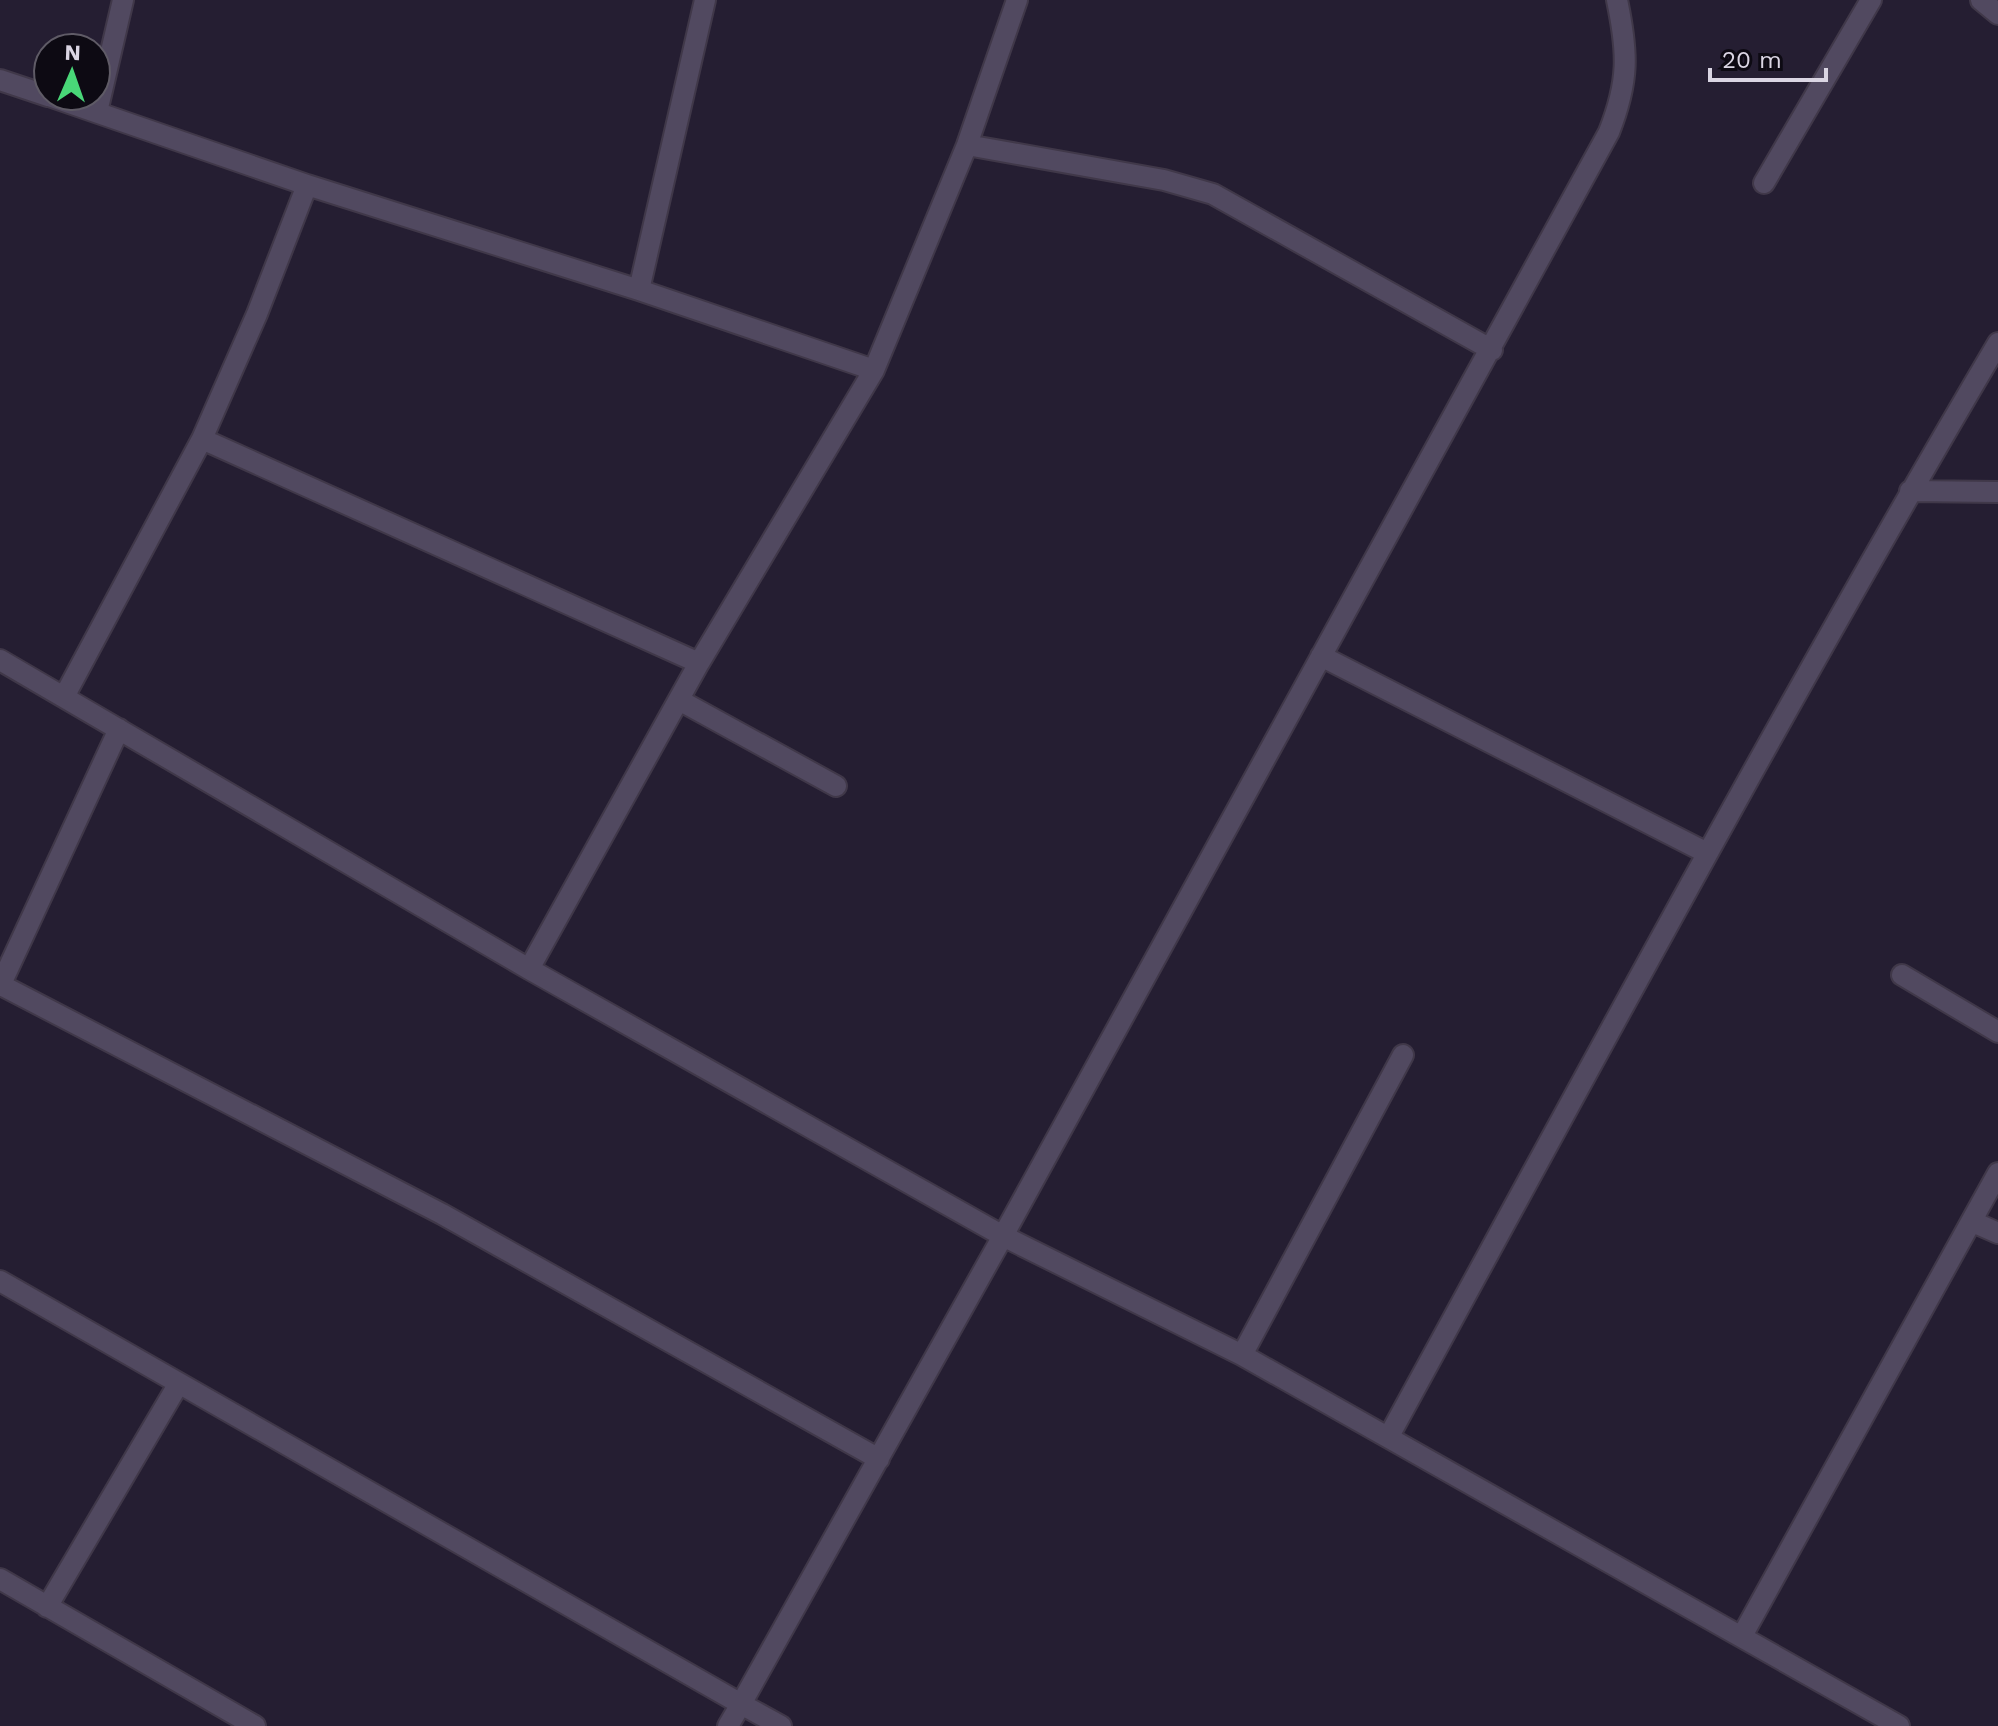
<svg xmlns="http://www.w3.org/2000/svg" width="1998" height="1726" viewBox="0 0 1998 1726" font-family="'Work Sans',sans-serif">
<rect width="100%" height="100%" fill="#251e32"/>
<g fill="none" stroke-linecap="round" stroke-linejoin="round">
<g stroke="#403849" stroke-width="24">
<path id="street" d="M1981 0 1998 14
M0 80 48 96
M49 96 307 185
M97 112 123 0
M967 145 1164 180 1213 194 1492 350
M1764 183 1871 0
M639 290 705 0
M874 370 967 145 1017 0
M202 439 699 663
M1910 491 1998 492
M1321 656 1707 853
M0 660 529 969 1003 1236 1242 1355 1899 1726
M65 695 202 439 257 314 307 185 639 290 874 370 699 663 529 969
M679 700 836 786
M1902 975 1998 1032
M1 985 442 1214 879 1459
M0 986 119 729
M1973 1222 1998 1233
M0 1281 741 1704 1003 1236 1609 132C1629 81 1628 53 1617 0
M1242 1355 1403 1055
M1389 1436C1589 1070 1786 702 1998 343
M0 1579 255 1726
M47 1607 179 1383
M1742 1636 1998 1173
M728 1726 741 1704 781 1726"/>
</g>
<use href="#street" stroke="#514960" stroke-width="20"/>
</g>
<g transform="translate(72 72) rotate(2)"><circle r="38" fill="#0d0a13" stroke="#5f5b66" stroke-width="2"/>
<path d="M0-6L14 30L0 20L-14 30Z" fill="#49d778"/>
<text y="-12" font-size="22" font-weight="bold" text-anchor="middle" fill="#dad5e3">N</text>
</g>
<path d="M1710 68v12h116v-12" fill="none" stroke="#dad5e3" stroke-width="4"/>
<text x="1722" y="68" font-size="24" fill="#dad5e3" stroke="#0d0a13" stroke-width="6" paint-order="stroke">20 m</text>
</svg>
